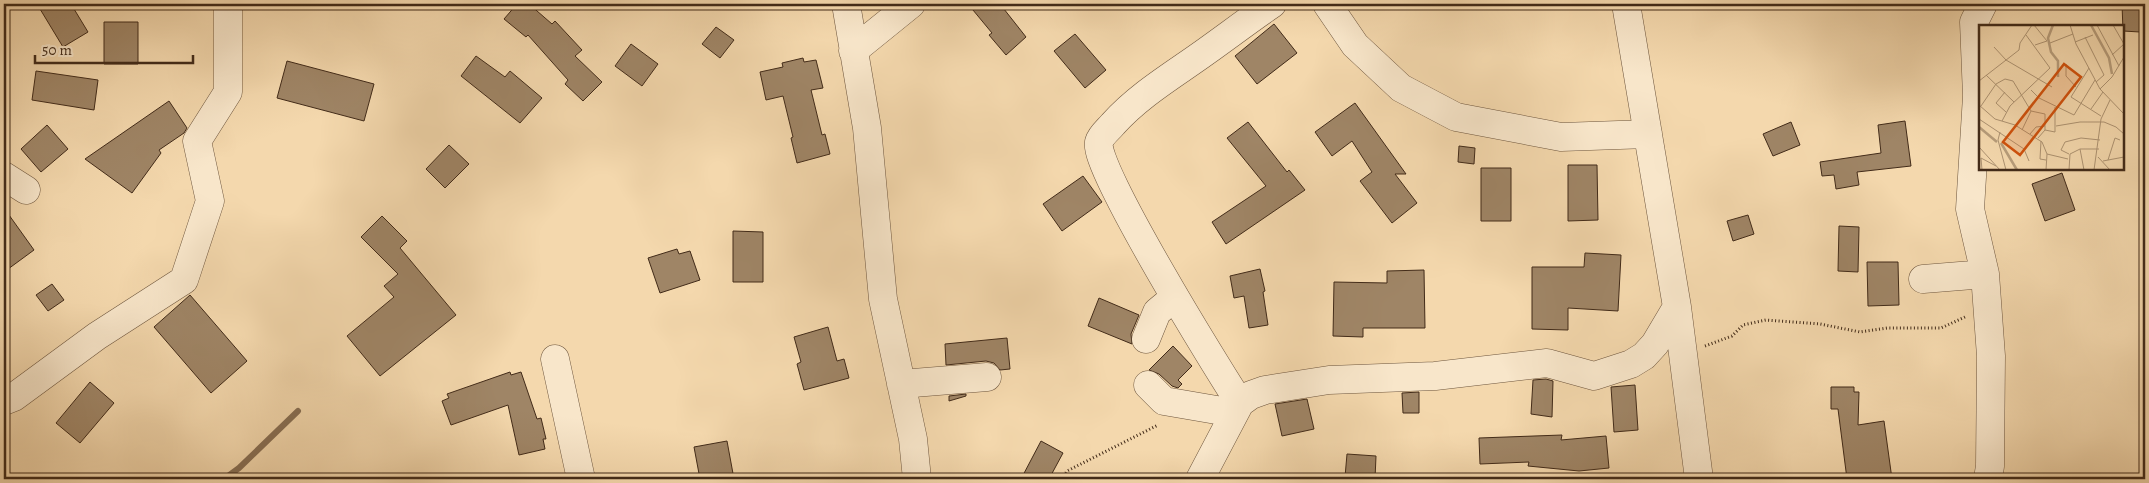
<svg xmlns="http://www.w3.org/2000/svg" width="2149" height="483" viewBox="0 0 2149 483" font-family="Alegreya,serif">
<rect width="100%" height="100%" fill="#f4d8ad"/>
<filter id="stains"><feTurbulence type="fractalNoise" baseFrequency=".004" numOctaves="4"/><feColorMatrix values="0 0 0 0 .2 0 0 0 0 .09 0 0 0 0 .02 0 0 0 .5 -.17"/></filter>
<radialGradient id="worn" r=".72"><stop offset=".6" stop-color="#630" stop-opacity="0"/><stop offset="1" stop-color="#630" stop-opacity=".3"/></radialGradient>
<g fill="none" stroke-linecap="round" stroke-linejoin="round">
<path stroke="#886f54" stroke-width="6" d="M224 479 239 468 298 411"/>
</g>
<path fill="#9f8566" stroke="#422b19" d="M37 4H71L88 32 63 47Z
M517 4H529L552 24 555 21 582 50 575 56 602 82 583 101 565 84 568 80 528 35 526 37 504 19Z
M968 4H1000L1026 37 1006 55 989 35 992 33Z
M2122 4 2142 6 2140 32 2123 31Z
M104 22H138V64H104Z
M1274 24 1297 53 1257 84 1235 56Z
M716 27 734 40 720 58 702 44Z
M1075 34 1106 70 1085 88 1054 51Z
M631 44 658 64 642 86 615 66Z
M476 56 505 77 510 71 542 98 520 123 461 76Z
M803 58 804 62 816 60 823 88 811 90 822 135 825 134 830 154 797 163 791 138 793 137 783 96 766 100 760 72 783 67 782 63Z
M287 61 374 84 364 121 277 98Z
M36 71 98 80 94 110 32 100Z
M169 101 187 128 184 133 159 150 161 153 132 193 85 159Z
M1355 103 1406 174H1395L1417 203 1392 223 1360 181 1372 172 1352 141 1332 156 1315 132Z
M1905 121 1911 166 1857 172 1859 185 1836 189 1834 175 1822 176 1820 162 1881 153 1878 125Z
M1248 122 1287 172 1289 170 1305 190 1226 244 1212 222 1266 186 1227 138Z
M1791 122 1800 145 1773 156 1763 134Z
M47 125 68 149 41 172 21 149Z
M449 145 469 164 445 188 426 169Z
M1459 146 1475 148 1474 164 1458 162Z
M1568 165H1597L1598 220 1568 221Z
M1481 168H1511V221H1481Z
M2062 173 2075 210 2045 221 2032 184Z
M1083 176 1102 202 1062 231 1043 204Z
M4 208 34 250 4 272Z
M1748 215 1754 234 1733 241 1727 221Z
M382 216 407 241 400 248 456 315 380 376 347 336 394 297 384 286 398 274 361 237Z
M1839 226 1859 227 1858 272 1838 271Z
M733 231 763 232V282H733Z
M677 249 679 254 690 251 700 280 660 293 648 258Z
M1585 253 1621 255 1618 311 1568 308V330L1532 329V267H1584Z
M1867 262H1898L1899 305 1868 306Z
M1260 269 1265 291 1263 292 1268 325 1249 328 1244 296 1234 298 1230 276Z
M1424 270 1425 328H1363V337L1333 336 1334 282 1387 283V271Z
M52 284 64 300 48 311 36 295Z
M190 295 247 361 211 393 154 327Z
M1099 298 1139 315 1131 334 1132 344 1088 326Z
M828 327 837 361 844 359 849 378 804 390 797 364 801 362 794 337Z
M1007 338 1010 369 1000 370 994 363 986 361 946 365 945 344Z
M1173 346 1192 366 1178 380 1182 384 1178 388 1172 386 1159 374 1149 370Z
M510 372 511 375 521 372 537 419 541 418 546 439H543L545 449 519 455 508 405 451 425 442 401 449 398 447 394Z
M1546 379 1553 381 1552 417 1531 414 1533 380Z
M90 382 114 403 80 443 56 423Z
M1635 385 1638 430 1614 432 1611 387Z
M1831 387H1854V392H1859L1858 425 1884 421 1892 479H1847L1838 409H1831Z
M1419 392V413H1403L1402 393Z
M966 394V396L949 401V396Z
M1307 399 1314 429 1282 436 1275 404Z
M1562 435 1561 440 1606 436 1609 468 1579 471 1528 466 1529 462 1480 464 1479 438Z
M727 441 734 479H700L694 447Z
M1041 441 1063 453 1049 479H1021Z
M1347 454 1376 456 1375 479 1345 477Z"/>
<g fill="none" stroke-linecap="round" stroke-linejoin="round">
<g stroke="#6e563e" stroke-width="29">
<path id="minor" d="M846 4 867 128 883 299 913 439 917 479
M1327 4 1355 45 1401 88 1456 117 1561 137 1648 134
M1626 4 1677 307 1699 479
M1983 4 1974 22 1977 96 1970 209 1985 274 1991 356 1990 466 1988 479
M853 51 911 4
M4 176 26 190
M1923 279 1985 274
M1146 339 1157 312 1175 297
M555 359 581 479
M901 384 987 377
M1148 385 1164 401 1234 413
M4 401 14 397 97 336 184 280 210 201 197 141 228 92V4
M1240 403C1220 373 1091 164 1099 142 1101 135 1108 130 1113 124 1140 94 1175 74 1208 50 1229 35 1250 19 1272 4
M1200 479 1240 403 1251 395 1265 390 1329 380 1435 376 1547 363 1594 376 1631 364 1644 356 1655 344 1677 307"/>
</g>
<path stroke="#422b19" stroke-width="3" stroke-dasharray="1 2.5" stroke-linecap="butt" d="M1705 346 1732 336 1743 325 1766 320 1820 324 1860 332 1887 328H1941L1965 317
M1062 479 1067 471 1158 425"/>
<use href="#minor" stroke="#f8e6ca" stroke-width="28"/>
</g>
<g transform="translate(1979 25)">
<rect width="145" height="145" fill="#f4d8ad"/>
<path fill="none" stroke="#b79d7b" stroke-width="2.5" d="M74 0 69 13 72 27 79 36V52M112 0 130 33 133 49M0 102 18 117M22 118 38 145"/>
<path fill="none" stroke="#ad9372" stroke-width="1" d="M55 0 68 16 56 20M91 0 97 19 121 64 145 89M118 0 140 41M106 12 125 50 117 57M96 17 114 10M71 18 94 9M15 22 27 35 73 62M133 30 145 19 134 0M87 39V51L97 62M110 43 92 72 122 91M7 50 35 77M0 56 40 25 41 18 53 0M121 64 133 52 145 32M52 65 60 73 95 90 116 55M26 67 17 78 27 87M0 80 16 94 36 100 63 117 68 129 67 145M2 81 17 59 26 54 34 56 52 86M112 84 124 67M52 86 66 89V105L59 113M0 94 45 124 50 136M23 96 31 81 71 43 47 10M77 101 101 97H125L137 102 145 109M43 105 52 86M66 105 76 107V82M21 107 19 115 27 145M51 109 57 102 66 101M62 116 61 134 67 135M0 122 21 145M101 124 105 145M68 129 89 134M90 129 82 125 86 117 102 113 121 115M119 132 131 145M129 135 136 113 141 115M124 136 145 132M3 145 2 133 17 141M90 145 91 129 101 124H120M115 145 122 94 131 75"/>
<path fill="#cf520e" fill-opacity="0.15" stroke="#cf520e" stroke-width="2.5" d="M85 39 102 52 41 130 24 117Z"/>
<rect width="145" height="145" fill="none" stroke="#422b19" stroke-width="2.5"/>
</g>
<rect width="2149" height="483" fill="none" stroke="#f4d8ad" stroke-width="20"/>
<rect x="5" y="5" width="2139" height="473" fill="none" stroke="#422b19" stroke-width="2.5"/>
<rect x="10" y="10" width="2129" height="463" fill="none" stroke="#422b19"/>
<path d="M35 55v8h158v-8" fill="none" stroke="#422b19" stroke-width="2.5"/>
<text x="42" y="55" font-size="15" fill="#422b19" stroke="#f8e6ca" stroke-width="4" paint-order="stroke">50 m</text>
<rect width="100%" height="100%" filter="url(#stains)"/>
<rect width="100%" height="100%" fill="url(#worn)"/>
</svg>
